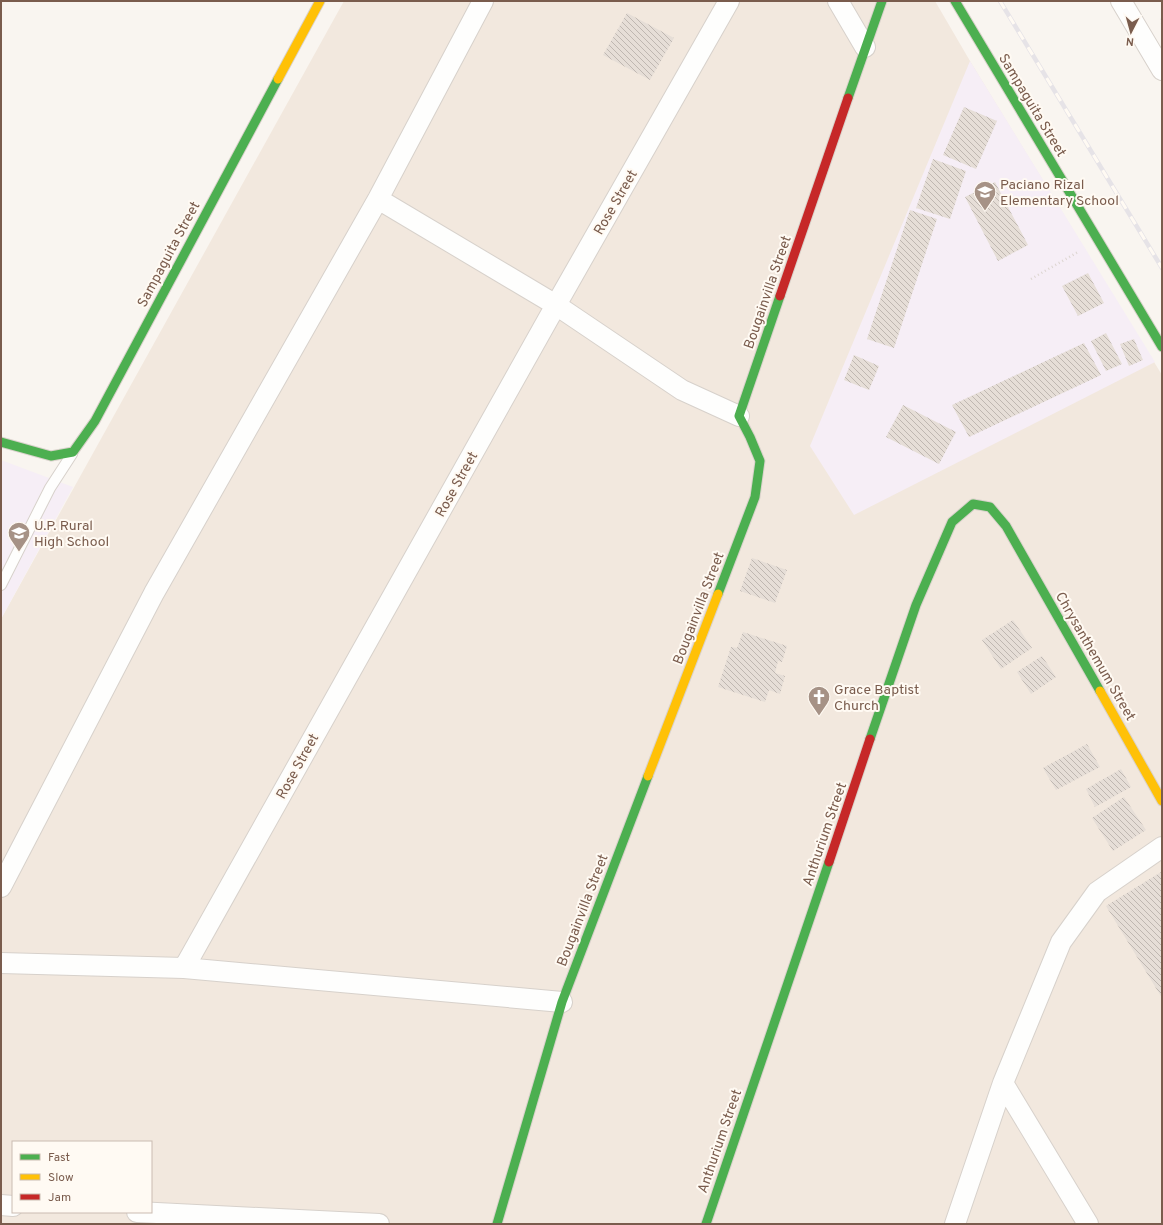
<svg xmlns="http://www.w3.org/2000/svg" width="1163" height="1225" viewBox="0 0 1163 1225" font-family="Overpass,sans-serif">
<defs>
<pattern id="building-back-hatch" width="6" height="6" patternUnits="userSpaceOnUse"><rect width="6" height="6" fill="#e6ded7"/><path d="M-1 5l2 2M0 0l6 6M5-1l2 2" fill="none" stroke="#bfb7b1"/></pattern>
</defs>
<rect width="100%" height="100%" fill="#f9f5f0"/>
<path fill="#f2e8de" fill-rule="evenodd" d="M344 1H935L970 61 1162 375V1224H1V619ZM13 1142H151V1212H13Z"/>
<path fill="#f6eef6" d="M970 61 1155 362 854 515 810 446Z
M1 460 73 487 1 619Z"/>
<path fill="url(#building-back-hatch)" d="M627 13 674 38 650 80 603 55Z
M964 107 997 121 976 169 943 155Z
M933 159 966 171 950 219 916 208Z
M995 182 1028 245 998 261 965 197Z
M910 210 937 219 894 348 867 339Z
M1088 273 1104 303 1078 316 1062 286Z
M1106 333 1122 364 1106 371 1091 341Z
M1134 339 1143 360 1129 366 1120 344Z
M1084 343 1101 375 969 437 952 405Z
M854 355 879 366 869 390 844 380Z
M903 405 956 432 939 464 886 437Z
M752 558 787 570 775 603 740 591Z
M1013 620 1032 648 1001 669 982 640Z
M743 632 787 646 782 662 778 661 775 673 785 676 780 694 769 690 765 702 718 687 731 647 737 648Z
M1042 656 1056 677 1031 694 1017 672Z
M1087 744 1100 767 1056 790 1043 768Z
M1121 769 1131 787 1095 807 1086 789Z
M1124 797 1146 830 1113 851 1092 818Z
M1161 872 1162 874V998L1106 906Z"/>
<g fill="none" stroke-linecap="round" stroke-linejoin="round">
<g stroke="#d7d1cb" stroke-width="12">
<path id="lane" d="M1 585 50 488 72 454"/>
</g>
<g stroke="#d7d1cb" stroke-width="22">
<path id="street" d="M838 1 865 47
M1121 1 1162 70
M378 199 556 305 682 390 739 416
M1 887 154 593 378 199 483 1
M1 963 184 968 562 1002
M184 968 556 305 729 1
M1003 1083 1088 1224
M1 1205 13 1206
M137 1212 379 1224
M955 1224 1003 1083 1061 942 1097 892 1162 847"/>
</g>
<g stroke="#d9d2cb" stroke-width="11">
<path id="fast" d="M955 1 1162 347
M848 98 882 1
M1 442 51 456 73 452 95 421 278 79
M718 594 755 497 760 461 750 437 739 416 780 296
M870 739 916 605 952 522 973 504 990 507 1006 526 1100 691
M497 1224 562 1002 648 776
M706 1224 829 862"/>
</g>
<g stroke="#d9d2cb" stroke-width="11">
<path id="slow" d="M278 79 320 1
M1100 691 1162 801
M648 776 718 594"/>
</g>
<g stroke="#d9d2cb" stroke-width="11">
<path id="jam" d="M780 296 848 98
M829 862 870 739"/>
</g>
<path stroke="#dcd5d0" stroke-width="2.5" stroke-dasharray="1 3" stroke-linecap="butt" d="M1162 19 1161 22 1162 23
M1031 279 1078 252"/>
<use href="#lane" stroke="#fefefd" stroke-width="10"/>
<use href="#street" stroke="#fefefd" stroke-width="20"/>
<use href="#fast" stroke="#4caf50" stroke-width="9"/>
<use href="#slow" stroke="#ffc107" stroke-width="9"/>
<use href="#jam" stroke="#c62828" stroke-width="9"/>
<g stroke="#e6e3e7" stroke-width="4.5">
<path id="rail" d="M1000 1 1162 268"/>
</g>
<use href="#rail" stroke="#fffaf3" stroke-width="3" stroke-dasharray="9" stroke-linecap="butt"/>
</g>
<defs>
<g id="school-pin" transform="scale(1.15)"><path d="M0 17L-7.5 6A9.5 9.5 0 1 1 7.5 6Z" fill="#a69286" stroke="#fffaf3"/><path d="M0-5L7-2L0 1L-7-2ZM-4 1L0 2.5L4 1V4Q0 6-4 4Z" fill="#fff"/></g>
<g id="church-pin" transform="scale(1.15)"><path d="M0 17L-7.5 6A9.5 9.5 0 1 1 7.5 6Z" fill="#a69286" stroke="#fffaf3"/><path d="M-1.2-6h2.4v3.5h3.3v2.4h-3.3V6h-2.4V-.1h-3.3v-2.4h3.3Z" fill="#fff"/></g>
</defs>
<g fill-rule="evenodd">
<use href="#school-pin" x="985" y="192"/>
<use href="#school-pin" x="19" y="533"/>
<use href="#church-pin" x="819" y="697"/>
</g>
<g text-anchor="middle" stroke-width="4" stroke-linejoin="round" paint-order="stroke">
<g font-size="14" fill="#7a5c4d" stroke="#fffaf3">
<text transform="translate(1033 105) rotate(59)" y="5">Sampaguita Street</text>
<text transform="translate(615 202) rotate(-60)" y="5">Rose Street</text>
<text transform="translate(168 254) rotate(-62)" y="5">Sampaguita Street</text>
<text transform="translate(767 292) rotate(-71)" y="5">Bougainvilla Street</text>
<text transform="translate(456 484) rotate(-61)" y="5">Rose Street</text>
<text transform="translate(698 608) rotate(-69)" y="5">Bougainvilla Street</text>
<text transform="translate(1096 656) rotate(60)" y="5">Chrysanthemum Street</text>
<text transform="translate(297 766) rotate(-61)" y="5">Rose Street</text>
<text transform="translate(824 834) rotate(-71)" y="5">Anthurium Street</text>
<text transform="translate(582 910) rotate(-69)" y="5">Bougainvilla Street</text>
<text transform="translate(719 1141) rotate(-71)" y="5">Anthurium Street</text>
</g>
<g font-size="14" fill="#7a5c4d" stroke="#fffaf3" text-anchor="start">
<text x="1000" y="189">Paciano Rizal<tspan x="1000" dy="16">Elementary School</tspan></text>
<text x="34" y="530">U.P. Rural<tspan x="34" dy="16">High School</tspan></text>
<text x="834" y="694">Grace Baptist<tspan x="834" dy="16">Church</tspan></text>
</g>
</g>
<rect width="1163" height="1225" fill="none" stroke="#7a5c4d" stroke-width="4"/>
<rect x="12" y="1141" width="140" height="72" fill="#fffaf3" stroke="#cabbb1"/>
<rect x="20" y="1154" width="20" height="6" fill="#4caf50" stroke="#cabbb1"/>
<text x="48" y="1161" font-size="12" fill="#7a5c4d">Fast</text>
<rect x="20" y="1174" width="20" height="6" fill="#ffc107" stroke="#cabbb1"/>
<text x="48" y="1181" font-size="12" fill="#7a5c4d">Slow</text>
<rect x="20" y="1194" width="20" height="6" fill="#c62828" stroke="#cabbb1"/>
<text x="48" y="1201" font-size="12" fill="#7a5c4d">Jam</text>
<g transform="translate(1131 32) rotate(186)" stroke="#fffaf3" stroke-width="3" paint-order="stroke">
<path d="M0-3L7 15L0 10L-7 15Z" fill="#7a5c4d"/>
<text y="-6" font-size="11" font-weight="bold" text-anchor="middle" fill="#7a5c4d">N</text>
</g>
</svg>
